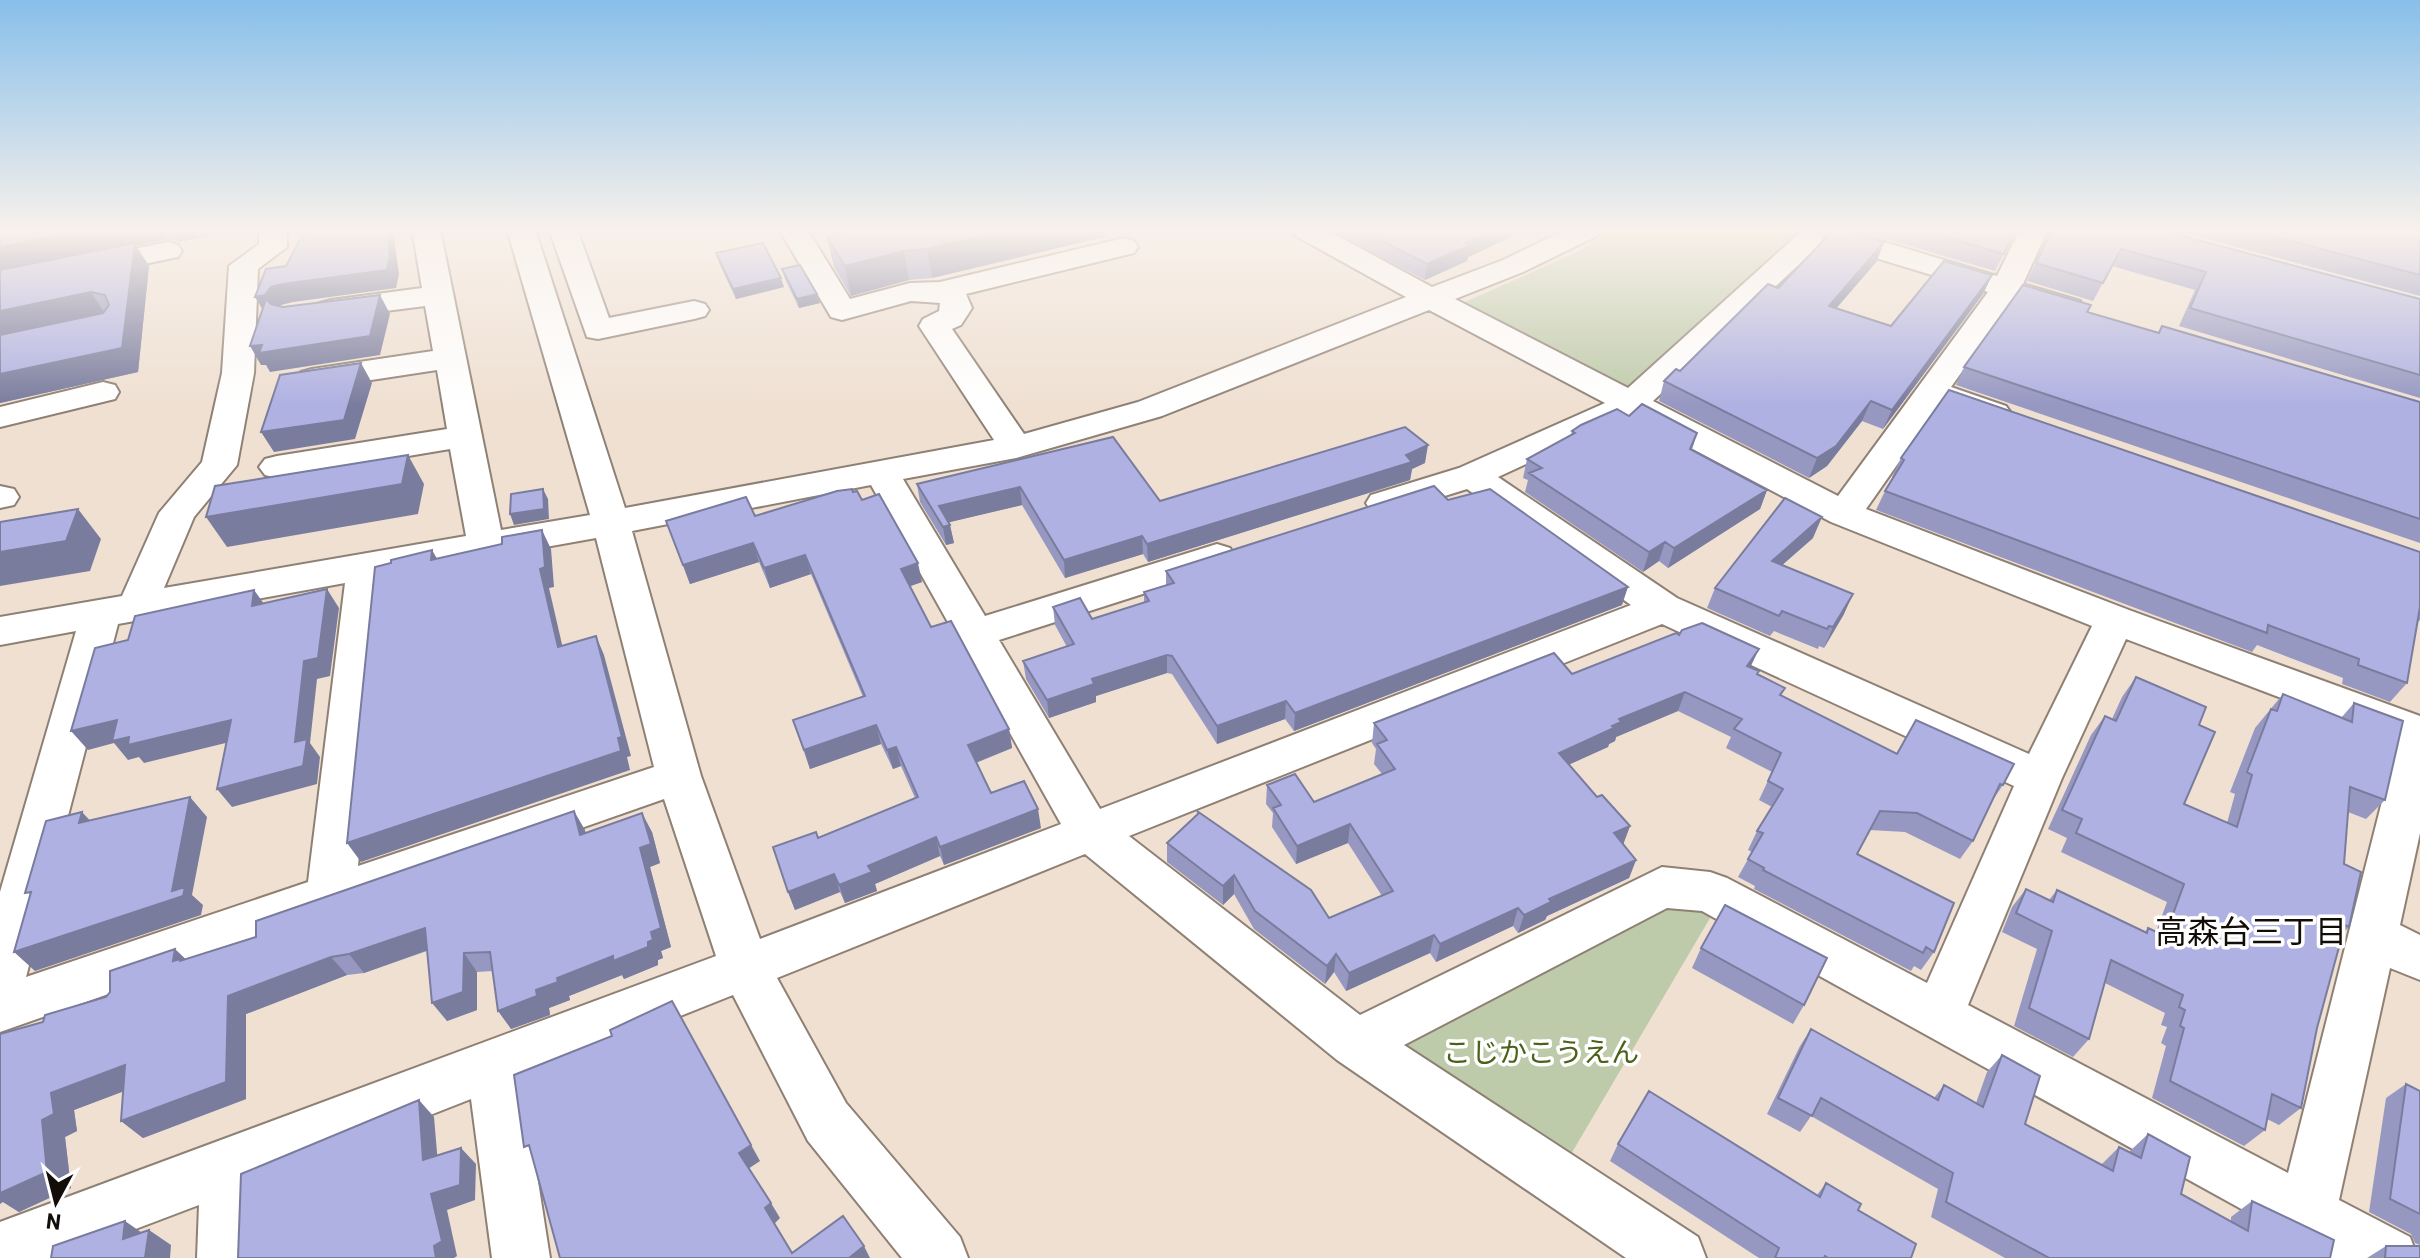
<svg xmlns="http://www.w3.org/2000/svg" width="2420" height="1258" viewBox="0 0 2420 1258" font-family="Barlow,'Noto Sans JP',sans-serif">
<rect width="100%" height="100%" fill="#efe0d2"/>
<path fill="#becbaa" d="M1618 229H1778L1801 236 1631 388H1619L1456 306 1573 254Z
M1675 901 1713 913 1567 1161 1403 1056 1402 1034Z"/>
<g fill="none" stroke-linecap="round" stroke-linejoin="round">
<g stroke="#8f8074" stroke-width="4">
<path id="minor" d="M259 229H287V247L258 269 254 373 237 465 194 517 164 588 466 536 450 449 277 478 265 475 259 467 265 459 277 456 447 429 437 370 312 389 301 386 296 379 301 372 312 369 433 351 425 306 331 318 320 315 316 309 320 303 331 300 422 288 412 229H440L501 530 590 515 507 229H535L625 508 994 440 919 326 923 319 939 311 940 303 911 301 842 320 831 317 779 229H807L850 299 910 283 940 282 1124 238 1134 241 1138 247 1134 253 966 294 972 308 961 325 952 329 1024 434 1138 402 1406 297 1294 235 1290 229H1325L1432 287 1503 260 1567 229H1603L1599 235 1523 272 1455 299 1628 388 1804 229H1841L1997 276 2020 229H2048L2023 284 2080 301 2084 307 2080 313 2069 316 2013 300 1951 387 2006 406 2011 413 2006 420 1994 423 1939 405 1866 509 2129 610 2420 716V833L2400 925 2420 935V980L2390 968 2339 1200 2410 1237 2418 1258H2330L1702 911 1667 908 1404 1045 1698 1237 1706 1258H1626L1337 1060 1085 854 777 978 846 1103 960 1237 968 1258H902L808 1141 733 995 522 1079 550 1258H492L471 1099 257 1183 255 1258H197L199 1205 59 1258H0V1222L716 956 664 799 0 1032V892L76 631 0 645V617L122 596 159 513 202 462 222 373 229 266 259 244ZM1823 242 1988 292 1838 496 1653 401ZM1429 310 1605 403 1459 468 1371 495 1366 503 1371 511 1384 515 1467 489 1631 605 1100 809 999 640 1230 566 1236 557 1230 548 1217 544 985 616 903 479 1016 458 1162 416ZM1630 416 1831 522 2092 626 2029 754 1677 598 1498 477ZM871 485 1061 824 760 939 701 776 632 531ZM596 538 654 767 358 866 384 576ZM345 583 308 882 26 977 118 624ZM1662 624 2014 786 1927 983 1727 878 1710 872 1662 867 1360 1015 1129 836ZM2126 639 2397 742 2288 1173 1968 1005 2062 778Z
M549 229H577L609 318 694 301 705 304 709 310 705 316 694 319 598 339 587 337Z
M168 242 178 245 182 251 178 257 0 294V276Z
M103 382 115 385 119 392 115 399 0 427V407Z
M0 486 14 489 19 497 14 505 0 508Z"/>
</g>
<use href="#minor" fill="#fff" fill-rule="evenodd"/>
</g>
<path fill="#9698c2" d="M0 229H208V236L179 242 167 239 136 246 149 266 138 372 0 403Z
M1327 229H1547L1534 236 1524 231 1468 257 1467 261 1425 280Z
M1784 229H1796L1787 240 1781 238Z
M1827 229 1877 261 1836 308 1891 326 1992 275 1983 294 1883 429 1862 421 1827 466 1809 478 1659 401 1664 381 1680 371 1778 288 1820 244 1825 231Z
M1852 229H2017L1995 271Z
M2050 229H2156L2420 299V398L2179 326 2195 290 2112 266 2093 301 2027 281 2051 230Z
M2169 229H2420V296Z
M1104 237 932 278 909 280 851 296 834 267 827 238Z
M716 253 784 287 736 299 719 263Z
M782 269 820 303 799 308 785 279Z
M2087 312 2158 333 2162 326 2420 402V543L1956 385 1964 367Z
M1629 416 1697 433 1692 450 1767 490 1760 509 1668 568 1659 561 1643 572 1525 492 1528 480 1523 478 1527 459 1571 435 1572 431Z
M1113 437 1160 501 1425 463 1412 469 1410 480 1148 562 1143 554 1065 578 1022 505 949 522 954 543 946 545 920 502 917 484Z
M1901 458 2420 552V620L2417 623 2407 683 2390 702 2342 684 2343 678 2257 645 2252 652 1876 510 1885 491 1893 478 1892 477Z
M853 492 862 500 922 582 910 586 931 627 1009 729 1012 748 976 763 991 793 1041 828 944 865 940 856 875 884 877 891 845 903 840 892 795 910 788 892 818 838 915 798 901 766 893 769 881 744 810 769 793 720 863 697 811 574 770 588 759 562 690 584 666 521 755 516Z
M1448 500 1622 605 1294 731 1285 719 1217 744 1172 674 1167 673 1096 696V702L1049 718 1026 679 1023 661 1067 647 1055 625 1053 607 1092 619 1144 602V592L1166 586V571Z
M1813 538 1782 565 1844 614 1824 648 1819 646 1818 649 1774 631 1770 636 1707 608 1715 588Z
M1679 635 1751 668 1757 675 1785 688 1781 696 1897 754 2003 785 1990 804 1973 841 1960 859 1905 832 1870 830 1857 854 1934 952 1921 970 1914 966 1911 971 1754 889 1755 886 1738 877 1752 852 1748 850 1757 831 1772 807 1759 800 1772 772 1726 748 1731 737 1678 711 1616 737 1615 741 1609 744 1608 747 1569 764 1597 797 1630 826 1623 844 1636 860 1629 878 1547 916 1545 920 1518 933 1513 926 1436 962 1430 953 1346 991 1334 972 1325 984 1254 929 1234 894 1223 905 1167 862V843L1197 815V811L1329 918 1382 896 1348 843 1296 864 1272 827 1273 813 1266 804 1267 785 1314 802 1382 774 1374 764 1376 749 1372 743 1374 723 1572 674Z
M2136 677 2199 725 2184 804 2227 823 2235 794 2230 792 2255 728 2283 694 2341 718 2354 703 2385 800 2366 819 2348 812 2344 864 2349 927 2343 933 2317 1028 2301 1108 2279 1125 2267 1119 2265 1130 2244 1146 2152 1098 2166 1046 2161 1043 2167 1027 2161 1025 2165 1013 2105 983 2089 1039 2073 1057 2014 1026 2037 949 2002 932 2012 907 2026 889 2049 900 2057 890 2145 932 2148 928 2156 932 2167 902 2061 852 2067 838 2048 829 2091 735 2105 716 2112 719 2122 697Z
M585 830V833L652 832 660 863 650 867 671 947 661 951 663 958 658 960V965L624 979 622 975 569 996 570 1000 549 1008 550 1015 511 1029 493 971 477 972V1010L447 1021 427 951 364 973 347 975 246 1014V1099L143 1138 121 1121 123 1091 74 1110 77 1131 65 1137 71 1188 19 1212 3 1202 43 1022 106 997 186 959Z
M1701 948 1804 1005 1793 1024 1692 968Z
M1811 1029 1934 1098 1944 1085 1976 1103 1987 1072 2002 1055 2025 1124 2101 1165 2119 1147 2129 1152 2148 1134 2181 1194 2231 1221V1217L2252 1201 2330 1258H2005L1931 1217 1938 1189 1811 1116 1800 1132 1767 1114 1800 1046Z
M2406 1084 2420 1091V1245L2415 1243 2411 1234 2369 1212 2386 1098Z
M1618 1144 1817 1195 1826 1183 1858 1210 1911 1258H1759L1610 1161Z
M2386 1246 2420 1258H2367Z"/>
<path fill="#7a7c9e" d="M91 229H161L167 239 136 246 149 266 138 372 0 403V374L122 348 134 246 0 274V247Z
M171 229H208V236L179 242Z
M387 229H393L399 274 396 288 293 302 281 305 276 314 266 315 255 297 271 287Z
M1012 229H1104V237L932 278 927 249Z
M1498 229H1525L1524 231 1468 257 1467 261 1425 280 1427 264 1466 243Z
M1535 229H1547L1534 236Z
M1790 229H1796L1787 240Z
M1884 242 1877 261 1822 325 1829 306Z
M904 251 909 280 851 296 845 266Z
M1992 275 1983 294 1883 429 1892 410Z
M781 278 784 287 736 299 733 289Z
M91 292 106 315 0 338V311Z
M817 294 820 303 799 308 797 299Z
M380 295 390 314 380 355 270 372 266 365H261L250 346Z
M361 363 372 383 355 439 274 452 261 432Z
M1871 401 1862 421 1827 466 1809 478 1817 458Z
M1428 445 1425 463 1412 469 1410 480 1148 562 1147 544 1406 455Z
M408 455 424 484 418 514 227 547 206 517Z
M1020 487 1022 505 942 524 939 506Z
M543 489 548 499 549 519 514 525 510 514Z
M1767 490 1760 509 1668 568 1674 548Z
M78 509 101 539 90 571 0 586V552Z
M1822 517 1813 538 1764 581 1772 561Z
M950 525 954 543 946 545 943 527Z
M542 530 551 549 554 587 549 588 567 666 558 647 540 569Z
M1142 536 1143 554 1065 578 1064 560Z
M1665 542 1659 561 1643 572 1649 552Z
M753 543 759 562 690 584 683 565Z
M432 550 443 569 431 560Z
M805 555 811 574 770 588 764 568Z
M918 563 922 582 905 588 901 569Z
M1628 587 1622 605 1294 731 1295 713Z
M327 589 339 608 330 676 317 679 310 743 320 757 317 784 232 807 217 789 295 742 304 661Z
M254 590 267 608 252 606Z
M1853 594 1844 614 1824 648 1833 627Z
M596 636 604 655 631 756 627 757 630 770 361 862 347 843Z
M1759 649 1750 668 1747 666Z
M1167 655V673L1096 696V702L1049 718 1047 700 1092 679Z
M1685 692 1678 711 1616 737 1615 741 1609 744 1608 747 1553 772 1559 753 1612 726 1619 719Z
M1286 701 1285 719 1217 744V726Z
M117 720H231L246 738 144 763 139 757 128 760 114 743 88 750 71 731Z
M876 725 881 744 810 769 804 750Z
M1009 729 1012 748 972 764 968 745Z
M896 747 901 766 893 769 887 750Z
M190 797 207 817 192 895 203 905 201 915 35 971 14 952 172 891Z
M1038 809 1041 828 944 865 940 847Z
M574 811 585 830 590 854 580 835Z
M82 812 100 831 79 823Z
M642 813 652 832 660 863 650 867 671 947 661 951 663 958 658 960V965L624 979 622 975 569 996 570 1000 549 1008 550 1015 511 1029 498 1011 536 990 557 978 648 942 651 932 640 848Z
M1350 824 1348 843 1296 864 1297 846Z
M1630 826 1623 845 1614 833Z
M936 837 940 856 875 884 877 891 845 903 839 885 868 866Z
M1636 860 1629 878 1547 916 1545 920 1518 933 1524 915 1549 899Z
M834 874 840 892 795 910 788 892Z
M1234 875V894L1223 905V886Z
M1518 908 1513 926 1436 962 1440 944Z
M425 928 439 946 364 973 349 954Z
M1434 935 1430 953 1346 991 1349 973Z
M175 949 194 967 173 961Z
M464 953 477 972V1010L447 1021 432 1003Z
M1336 954 1334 972 1325 984 1327 966Z
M331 957 347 975 246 1014V1099L143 1138 121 1121 228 996Z
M672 1001 760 1161 748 1169 739 1153Z
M125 1065 146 1083 74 1110 77 1131 65 1137 71 1188 19 1212 3 1202 0 1204V1184L42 1120 51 1093Z
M419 1100 434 1117 439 1176 423 1160Z
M461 1148 476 1164 475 1200 447 1210 457 1256 454 1258H436L434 1246 431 1194Z
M771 1203 780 1218 774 1224 765 1208Z
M125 1221 148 1237 149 1230 171 1245 170 1258H145L123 1239Z
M864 1246 870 1258H849Z"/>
<path fill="#afb1e2" stroke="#7a7c9e" stroke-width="2" d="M0 229H91L0 247Z
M306 229H387L390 256 387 270 283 284 271 287 265 295 255 297 266 269 286 266Z
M858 229H1012L927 249 904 251 845 266 827 238Z
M1359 229H1498L1466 243 1470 245 1427 264Z
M1827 229H1840L1884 242 1829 306 1891 326 1944 261 1992 275 1892 410 1871 401 1836 446 1817 458 1664 381 1676 369 1680 371 1768 284 1778 288 1831 233 1825 231Z
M1918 229H2016L2004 254Z
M2052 229H2156L2420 299V375L2190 308 2206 272 2121 249 2103 283 2036 263Z
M2245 229H2420V275Z
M135 243 122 348 0 374V335L103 313 109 305 105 295 91 292 0 311V270Z
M763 243 781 278 733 289 716 253Z
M800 265 817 294 797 299 782 269Z
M2023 285 2091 305 2087 312 2159 333 2162 326 2420 402V519L1964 367Z
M380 295 370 336 259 353 262 345 250 346 266 299 271 304 283 307Z
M361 363 344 420 261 432 280 375Z
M1949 390 2420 552V607L2407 683 2358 665 2359 659 2268 625 2267 633 1885 491 1904 460 1901 458Z
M1642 404 1697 433 1690 449 1767 490 1674 548 1665 542 1649 552 1529 473 1542 468 1527 459 1575 433 1572 431 1581 425 1617 409 1629 416Z
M1405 427 1428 445 1406 455 1412 462 1147 544 1142 536 1064 560 1020 487 939 506 950 525 943 527 917 484 1113 437 1160 501Z
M408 455 402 484 206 517 215 486Z
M1434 486 1448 500 1490 489 1628 587 1295 713 1286 701 1217 726 1172 656 1167 655 1092 679 1094 684 1047 700 1023 661 1074 644 1053 607 1080 598 1092 619 1149 601 1144 592 1174 583 1166 571Z
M543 489 544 509 510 514 511 494Z
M852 489 853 492 857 491 862 500 879 494 918 563 901 569 931 627 951 621 1009 729 968 745 991 793 1024 781 1038 809 940 847 936 837 868 866 872 872 839 885 834 874 788 892 773 847 816 832 818 838 918 797 896 747 887 750 876 725 804 750 793 720 865 696 805 555 764 568 753 543 683 565 666 521 746 497 755 516 837 491Z
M1785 498 1822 517 1772 561 1853 594 1833 627 1829 626 1827 629 1782 611 1779 616 1715 588Z
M78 509 66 541 0 552V522Z
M542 530 545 567 540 569 558 647 596 636 622 737 618 738 621 751 347 843 375 567 391 563V560L432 550 431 560 502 544V537Z
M327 589 318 658 304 661 295 742 307 739 303 766 217 789 231 720 128 745 129 737 112 741 117 720 71 731 95 648 128 640 135 616 254 590 252 606Z
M1702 623 1759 649 1747 666 1759 671 1757 674 1785 688 1780 695 1897 754 1916 720 2014 764 2003 785 2000 784 1973 841 1917 813 1880 811 1857 854 1954 903 1934 952 1926 947 1923 953 1763 870 1764 868 1748 859 1763 833 1757 831 1783 789 1768 781 1781 753 1734 729 1742 719 1685 692 1619 719 1621 722 1612 726 1614 728 1559 753 1597 797 1602 795 1630 826 1614 833 1636 860 1549 899 1551 902 1524 915 1518 908 1440 944 1434 935 1349 973 1336 954 1327 966 1255 911 1234 875 1223 886 1167 843 1199 813 1197 811 1311 890 1329 918 1393 891 1350 824 1297 846 1273 808 1281 805 1267 785 1295 774 1314 802 1395 769 1377 744 1387 740 1374 723 1554 653 1572 674 1676 633 1679 635 1682 630Z
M2136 677 2206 707 2199 725 2215 732 2184 804 2237 827 2252 775 2247 772 2271 709 2277 711 2283 694 2352 722 2354 703 2403 721 2385 800 2350 787 2344 864 2361 872 2349 927 2345 925 2317 1028 2301 1108 2272 1094 2265 1130 2170 1081 2184 1028 2180 1026 2185 1010 2179 1007 2183 995 2111 960 2089 1039 2029 1008 2052 931 2016 913 2026 889 2053 902 2057 890 2147 933 2148 928 2165 936 2184 884 2076 833 2082 819 2062 810 2105 716 2116 721Z
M190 797 172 891 185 887 183 896 14 952 31 892 25 893 46 821 82 812 79 823Z
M574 811 580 835 642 813 651 844 640 848 661 928 651 932 653 940 648 942V947L613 961V956L557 978 558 982 536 990 537 996 498 1011 490 952 464 953 463 992 432 1003 425 928 349 954 331 957 228 996 226 1082 121 1121 125 1065 51 1093 54 1114 42 1120 47 1172 0 1193V1034L43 1022 45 1015 106 997 110 992V971L175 949 173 961 180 959V961L256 937V921Z
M1725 905 1827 958 1804 1005 1701 948Z
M672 1001 751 1145 739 1153 771 1203 765 1208 792 1253 843 1216 864 1246 849 1258H560L529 1145 524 1147 514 1075 612 1036 610 1030Z
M1811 1029 1938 1100 1944 1085 1983 1107 2002 1055 2040 1076 2025 1124 2113 1171 2119 1147 2141 1158 2148 1134 2190 1157 2181 1194 2248 1231 2252 1201 2334 1240 2330 1258H2049L1946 1202 1953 1173 1821 1098 1812 1116 1778 1098Z
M2406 1084 2420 1091V1214L2390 1199Z
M1649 1091 1820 1197 1826 1183 1861 1204 1858 1210 1916 1244 1911 1258H1828L1825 1256 1824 1258H1775L1779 1248 1618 1144Z
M419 1100 423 1160 461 1148 460 1185 431 1194 442 1241 434 1246 436 1258H238L241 1174Z
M125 1221 123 1239 149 1230 145 1258H51L53 1246Z
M2386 1246H2420V1258H2385Z"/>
<linearGradient id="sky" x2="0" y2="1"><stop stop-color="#88bfea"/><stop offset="0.57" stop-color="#f8f1eb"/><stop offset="1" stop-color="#f8f1eb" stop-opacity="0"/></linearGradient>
<rect width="2420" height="405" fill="url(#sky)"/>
<g text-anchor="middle" stroke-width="7" stroke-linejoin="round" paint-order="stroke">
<g font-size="28" fill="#4b6018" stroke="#fff">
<text x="1541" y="1062">こじかこうえん</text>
</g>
<g font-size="32" fill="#120d09" stroke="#fff">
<text x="2251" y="943">高森台三丁目</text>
</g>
</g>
<g transform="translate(56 1202) rotate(187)" stroke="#ffffff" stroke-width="6" paint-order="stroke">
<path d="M0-6L14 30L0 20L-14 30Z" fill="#120d09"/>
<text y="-12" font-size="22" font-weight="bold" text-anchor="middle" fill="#120d09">N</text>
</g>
</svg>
